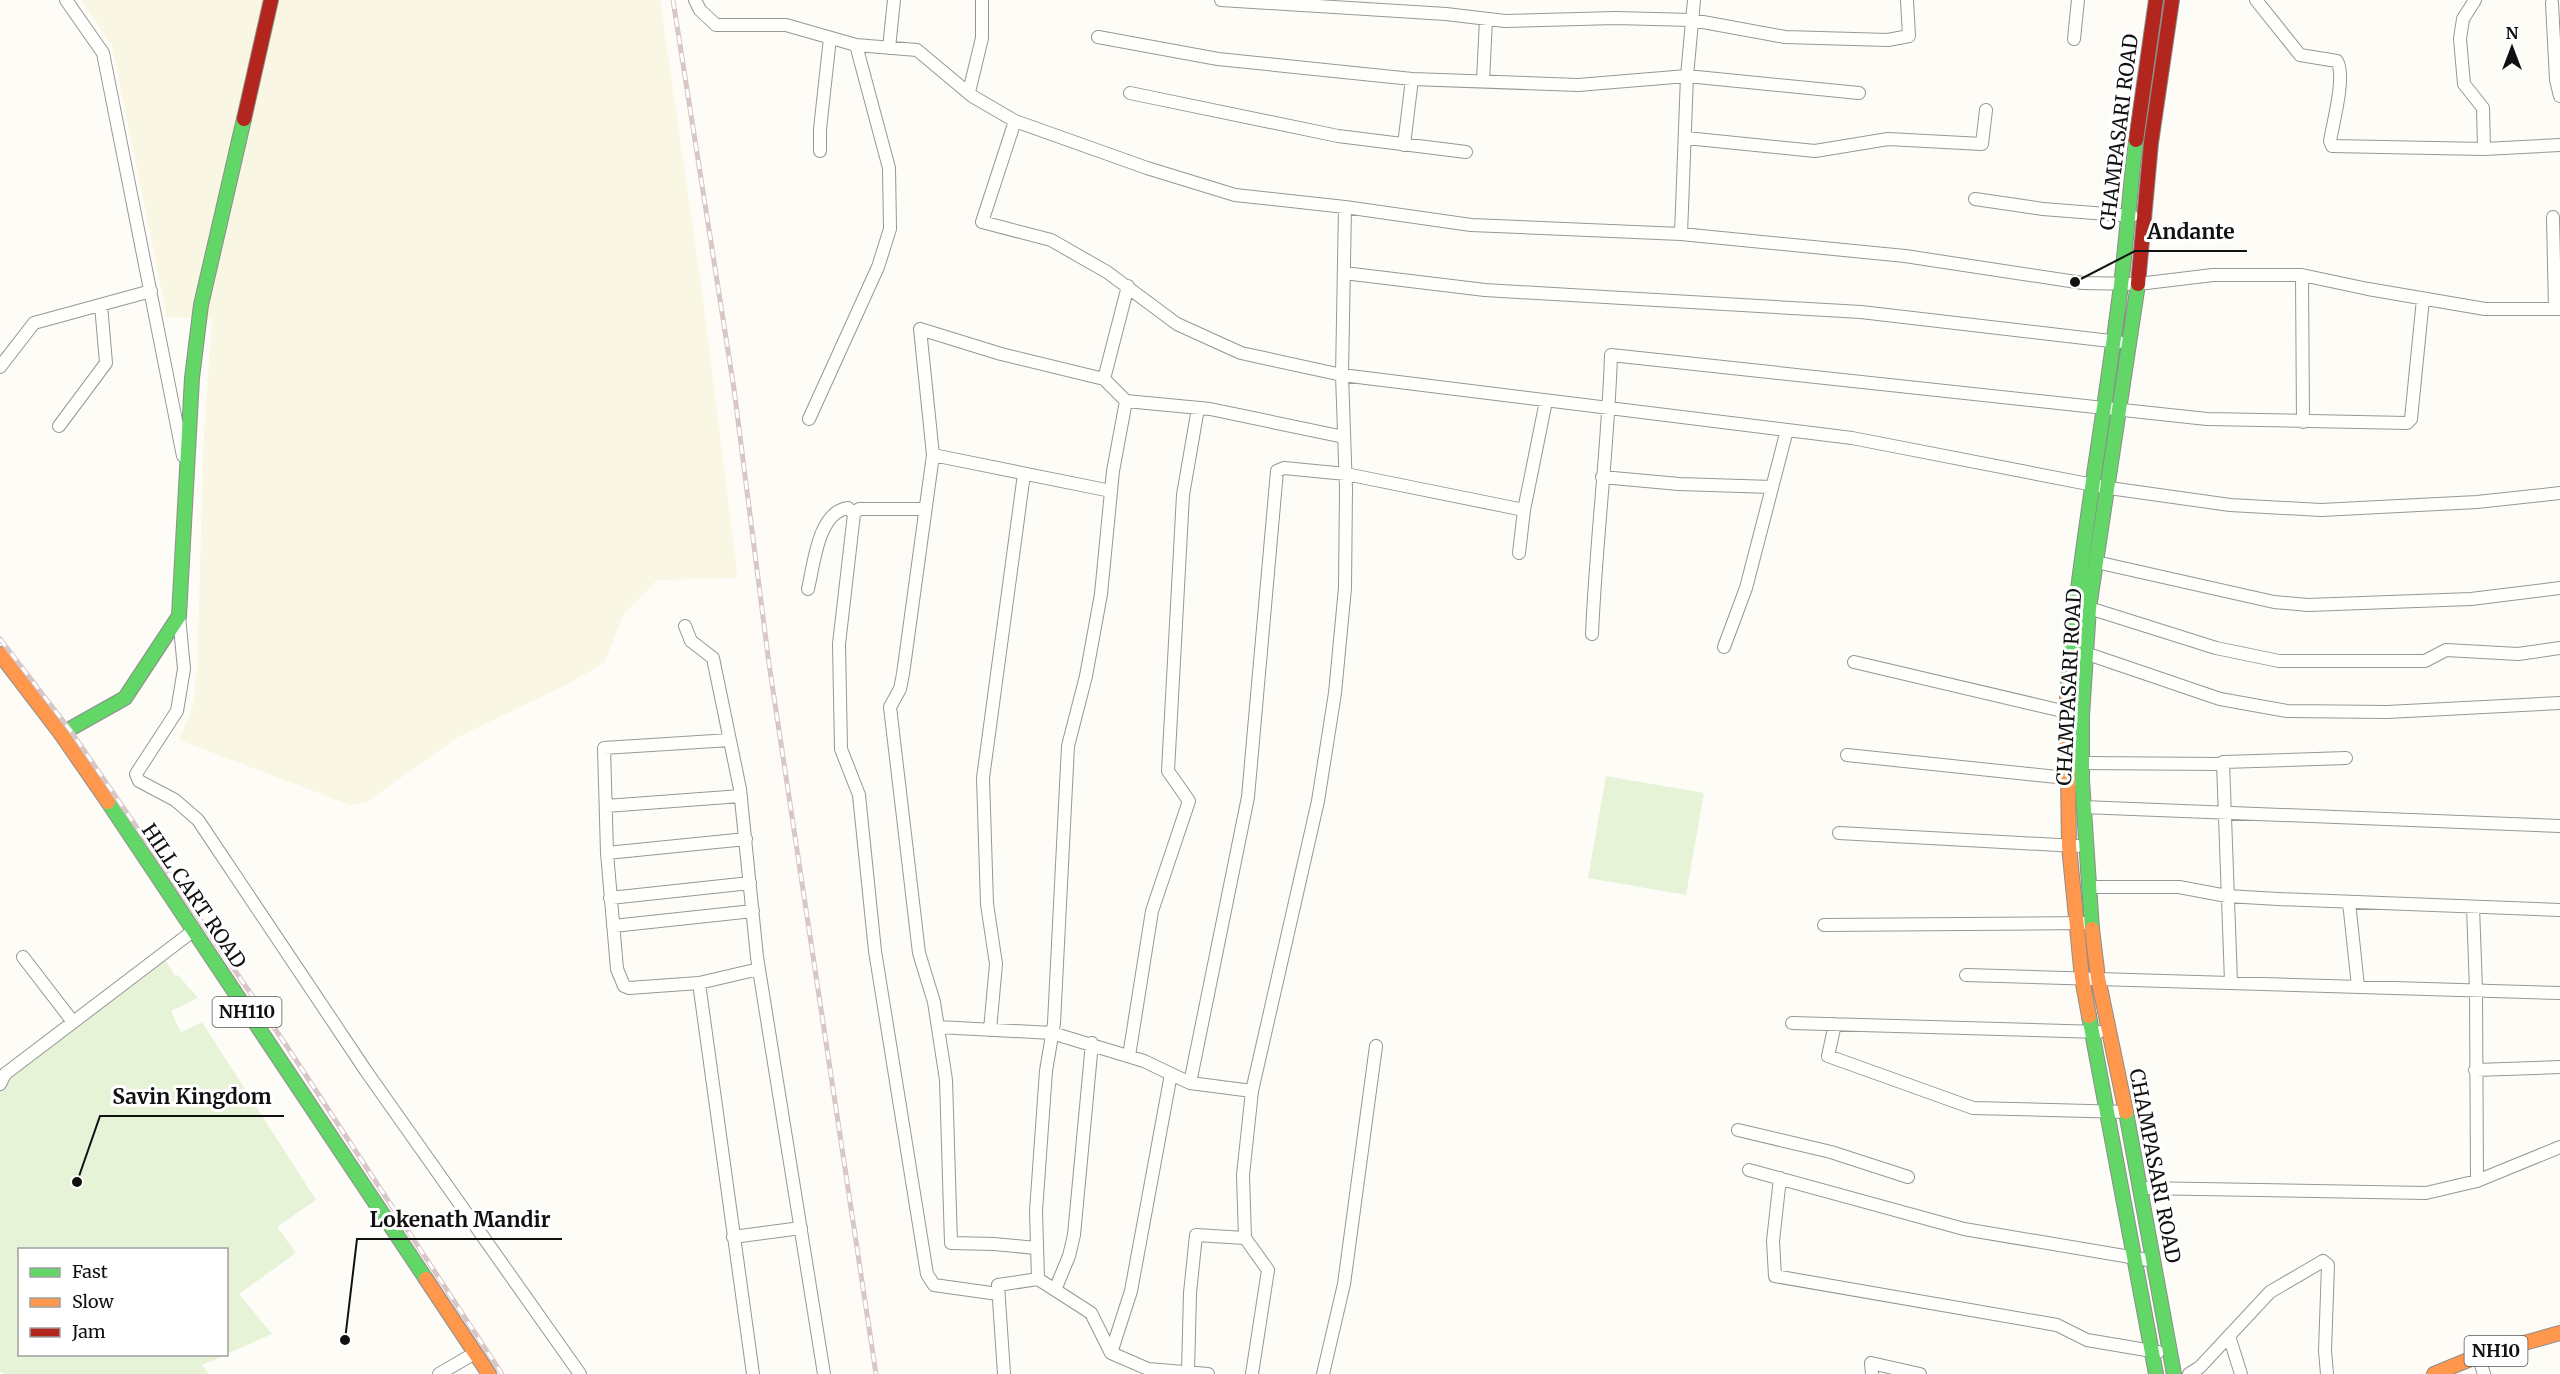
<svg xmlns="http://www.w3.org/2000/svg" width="2560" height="1374" viewBox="0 0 2560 1374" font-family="Merriweather,serif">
<rect width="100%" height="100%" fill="#fdfcf7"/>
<path fill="#f9f7e4" d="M81 0H660L703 298 738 578 657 580 623 615 605 662 572 682 458 737 367 802 350 805 179 740 193 706 197 669 204 433 212 319 167 317 112 45Z"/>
<path fill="#e7f3d7" d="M1606 776 1704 793 1686 895 1588 878Z
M164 958 175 976 178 975 198 998 171 1011 181 1032 202 1022 316 1200 277 1227 296 1253 239 1294 272 1334 227 1354 226 1250H20V1354L225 1355 202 1365 209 1374H4L0 1371V1089L6 1077Z"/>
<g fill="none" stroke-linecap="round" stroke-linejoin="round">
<g stroke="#979795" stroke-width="14">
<path id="street" d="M66 0 103 53 183 456
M695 0 700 10 716 25H786L856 45 917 50 972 96 1015 121 1147 168 1235 195 1345 207 1471 225 1681 234 1905 256 2083 283 2138 284 2213 275H2302L2368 289 2485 309H2560
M1221 0 1446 14 1505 21 1615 18 1692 20 1785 37 1888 40 1909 36 1907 0
M2256 0 2300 55 2337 61C2346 76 2333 123 2330 141L2332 146 2484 149 2560 145
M2475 0 2463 19 2460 39 2464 84 2483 108 2484 149
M2552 3 2556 80 2560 96
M1098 37 1218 59 1412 79 1578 85 1687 76 1859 93
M2074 39 2078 0
M889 48 894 0
M1483 81 1486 19
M969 92 982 38V0
M1130 93 1338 136 1466 152
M1015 121 982 222 1051 240 1107 272 1177 324 1241 353 1342 375 1852 438 2109 488 2230 505 2321 510 2477 502 2560 493
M1686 138 1815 151 1888 139 1982 144 1986 110
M1404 145 1412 79
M820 151V129L830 38
M1975 199 2043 209 2132 216
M2553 217 2555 309
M1681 234 1687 76 1694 0
M1344 273 1485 290 1861 312 2119 342
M2302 275 2303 422
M0 367 34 323 151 291
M1104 379 1128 286
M809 419 878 267 890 229 889 168 856 45
M59 426 106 363 101 305
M933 455 1111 491
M1602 477 1679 484 1772 487
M925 509H859L854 514 839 644 841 749 859 795 875 951 927 1274 934 1285 998 1294
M1519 553 1524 510
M2096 562 2274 602 2308 605 2471 599 2560 588
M808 589C814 564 818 512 848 508L854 514
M2089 608 2216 648 2279 661H2425L2446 650 2518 654 2560 648
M179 616 184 669 177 711 136 774 139 781 175 800 198 820 366 1071 580 1374
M685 626 691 641 713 658 740 789 757 957 824 1374
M1592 634C1596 540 1608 448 1611 355L2207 419 2407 423 2411 419 2423 299
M1724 647 1746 588 1787 430
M2085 653 2220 699 2287 711 2387 712 2560 703
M1854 662 2071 713
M730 740 604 748 607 853 617 969 624 986 629 988 699 983 753 1374
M1847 755 2076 779
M2082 763 2222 764
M606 806 741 796
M2083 807 2560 826
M1839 833 2077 846
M607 853 746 839
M2089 887H2179L2227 896 2278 899 2560 910
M610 898 750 883
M2349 902 2358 986
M2473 907 2476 990 2477 1181
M1824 925 2084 923
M613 926 753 911
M23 957 73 1022
M1966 975 2560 993
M2231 982 2223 762 2346 758
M699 983 759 969
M1792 1023 2099 1032
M1835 1024 1828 1056 1973 1108 2126 1112
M938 1027 1052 1033 1144 1061 1190 1083 1252 1091
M990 1030 996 964 987 904 983 778 1024 474
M1129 1056 1152 911 1189 801 1168 771 1183 495 1198 408
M2475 1070 2560 1067
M1190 1083 1248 797 1277 471 1284 468 1346 474 1524 510 1546 401
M0 1084 5 1074 193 931
M1738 1130 1831 1152 1908 1177
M1749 1170 1964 1229 2154 1261
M1780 1178 1773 1241 1775 1276 2057 1325 2087 1340 2158 1352
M2140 1188 2426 1193 2477 1181 2560 1147
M733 1237 801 1228
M1036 1248 994 1244 951 1243 946 1080 934 1002 919 953 890 707 900 689 903 674 933 455 920 329 1001 354 1104 379 1126 401
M1038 1279 1036 1211 1046 1071 1054 1023 1068 746 1086 676 1101 594 1113 471 1126 401 1210 409 1344 437
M1055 1290 1069 1256 1074 1235 1092 1043
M2229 1336 2241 1374
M1111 1353 1131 1291 1171 1074
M2478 1356 2484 1374
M1188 1372 1190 1293 1196 1235 1245 1238
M439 1374 475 1353
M1004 1374 998 1285 1038 1279 1091 1313 1111 1353 1148 1369 1208 1374
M1252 1374 1268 1270 1245 1238 1243 1175 1252 1091 1318 801 1335 693 1345 588 1346 489 1342 375 1345 207
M1323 1374 1344 1284 1376 1046
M1872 1374 1871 1363 1920 1374
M2189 1374 2200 1367 2270 1292 2323 1261 2328 1265 2325 1351 2327 1374"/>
</g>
<g stroke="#8e8d8b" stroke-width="16">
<path id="fast" d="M2067 695C2078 557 2104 422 2121 285 2127 236 2130 188 2136 140
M61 734 125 698 179 616 192 378 201 305 244 119
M108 802 426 1279
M2092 929 2082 780V716L2089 608 2138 284
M2089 1016 2156 1374
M2126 1112 2174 1374"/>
</g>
<g stroke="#8e8d8b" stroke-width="16">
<path id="slow" d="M0 654 61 734 108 802
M2067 695 2069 846 2082 978 2089 1016
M2092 929 2098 978 2126 1112
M426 1279 489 1374
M2434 1374 2478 1356 2560 1333"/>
</g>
<g stroke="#8e8d8b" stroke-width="16">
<path id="jam" d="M244 119 271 0
M2136 140 2156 0
M2138 284 2151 143 2172 0"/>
</g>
<use href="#street" stroke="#fffffe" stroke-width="12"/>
<use href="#fast" stroke="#63d668" stroke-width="14"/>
<use href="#slow" stroke="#ff974d" stroke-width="14"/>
<use href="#jam" stroke="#b3261e" stroke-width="14"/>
<g stroke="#d9c6c7" stroke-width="5">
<path id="rail" d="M673 0 734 389 769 664 876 1374
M0 639 70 730 286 1045 502 1374"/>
</g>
<use href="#rail" stroke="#fff" stroke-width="3" stroke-dasharray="9" stroke-linecap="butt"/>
</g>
<g text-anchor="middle" stroke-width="6" stroke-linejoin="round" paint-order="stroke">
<g fill="#fff" stroke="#585858" stroke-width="1.5">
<rect x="212.5" y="997" width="69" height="30" rx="4.5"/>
<rect x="2464.5" y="1336" width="63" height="30" rx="4.5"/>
</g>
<g font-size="18" font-weight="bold" fill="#111">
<text x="247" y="1018">NH110</text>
<text x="2496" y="1357">NH10</text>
</g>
<g font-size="20" fill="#111" stroke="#fff">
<text transform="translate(2119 132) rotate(-83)" y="7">CHAMPASARI ROAD</text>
<text transform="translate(2069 687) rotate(-87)" y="7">CHAMPASARI ROAD</text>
<text transform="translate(194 896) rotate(56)" y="7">HILL CART ROAD</text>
<text transform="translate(2155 1166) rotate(79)" y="7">CHAMPASARI ROAD</text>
</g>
</g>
<path fill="none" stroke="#111" stroke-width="2" d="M2075 282L2135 251H2247M77 1182L100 1116H284M345 1340L357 1239H562"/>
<g fill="#111" stroke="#fff" stroke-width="2">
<circle cx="2075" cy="282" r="6"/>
<circle cx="77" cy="1182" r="6"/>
<circle cx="345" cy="1340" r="6"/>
</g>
<g font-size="21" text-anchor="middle" font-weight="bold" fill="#111" stroke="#fff" stroke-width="6" stroke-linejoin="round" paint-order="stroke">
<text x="2191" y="239">Andante</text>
<text x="192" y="1104">Savin Kingdom</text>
<text x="460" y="1227">Lokenath Mandir</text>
</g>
<rect x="18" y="1248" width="210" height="108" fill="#ffffff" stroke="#a0a0a0" stroke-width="1.5"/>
<rect x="30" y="1268" width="30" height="9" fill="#63d668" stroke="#a0a0a0" stroke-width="1.5"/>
<text x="72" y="1278" font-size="18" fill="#111111">Fast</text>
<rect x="30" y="1298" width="30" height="9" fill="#ff974d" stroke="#a0a0a0" stroke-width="1.5"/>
<text x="72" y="1308" font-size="18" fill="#111111">Slow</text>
<rect x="30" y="1328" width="30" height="9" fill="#b3261e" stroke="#a0a0a0" stroke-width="1.5"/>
<text x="72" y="1338" font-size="18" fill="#111111">Jam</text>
<g transform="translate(2512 48)" stroke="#ffffff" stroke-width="4.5" paint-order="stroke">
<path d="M0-4.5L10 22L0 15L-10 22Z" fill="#111111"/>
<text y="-9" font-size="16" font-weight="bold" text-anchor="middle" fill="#111111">N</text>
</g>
</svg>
